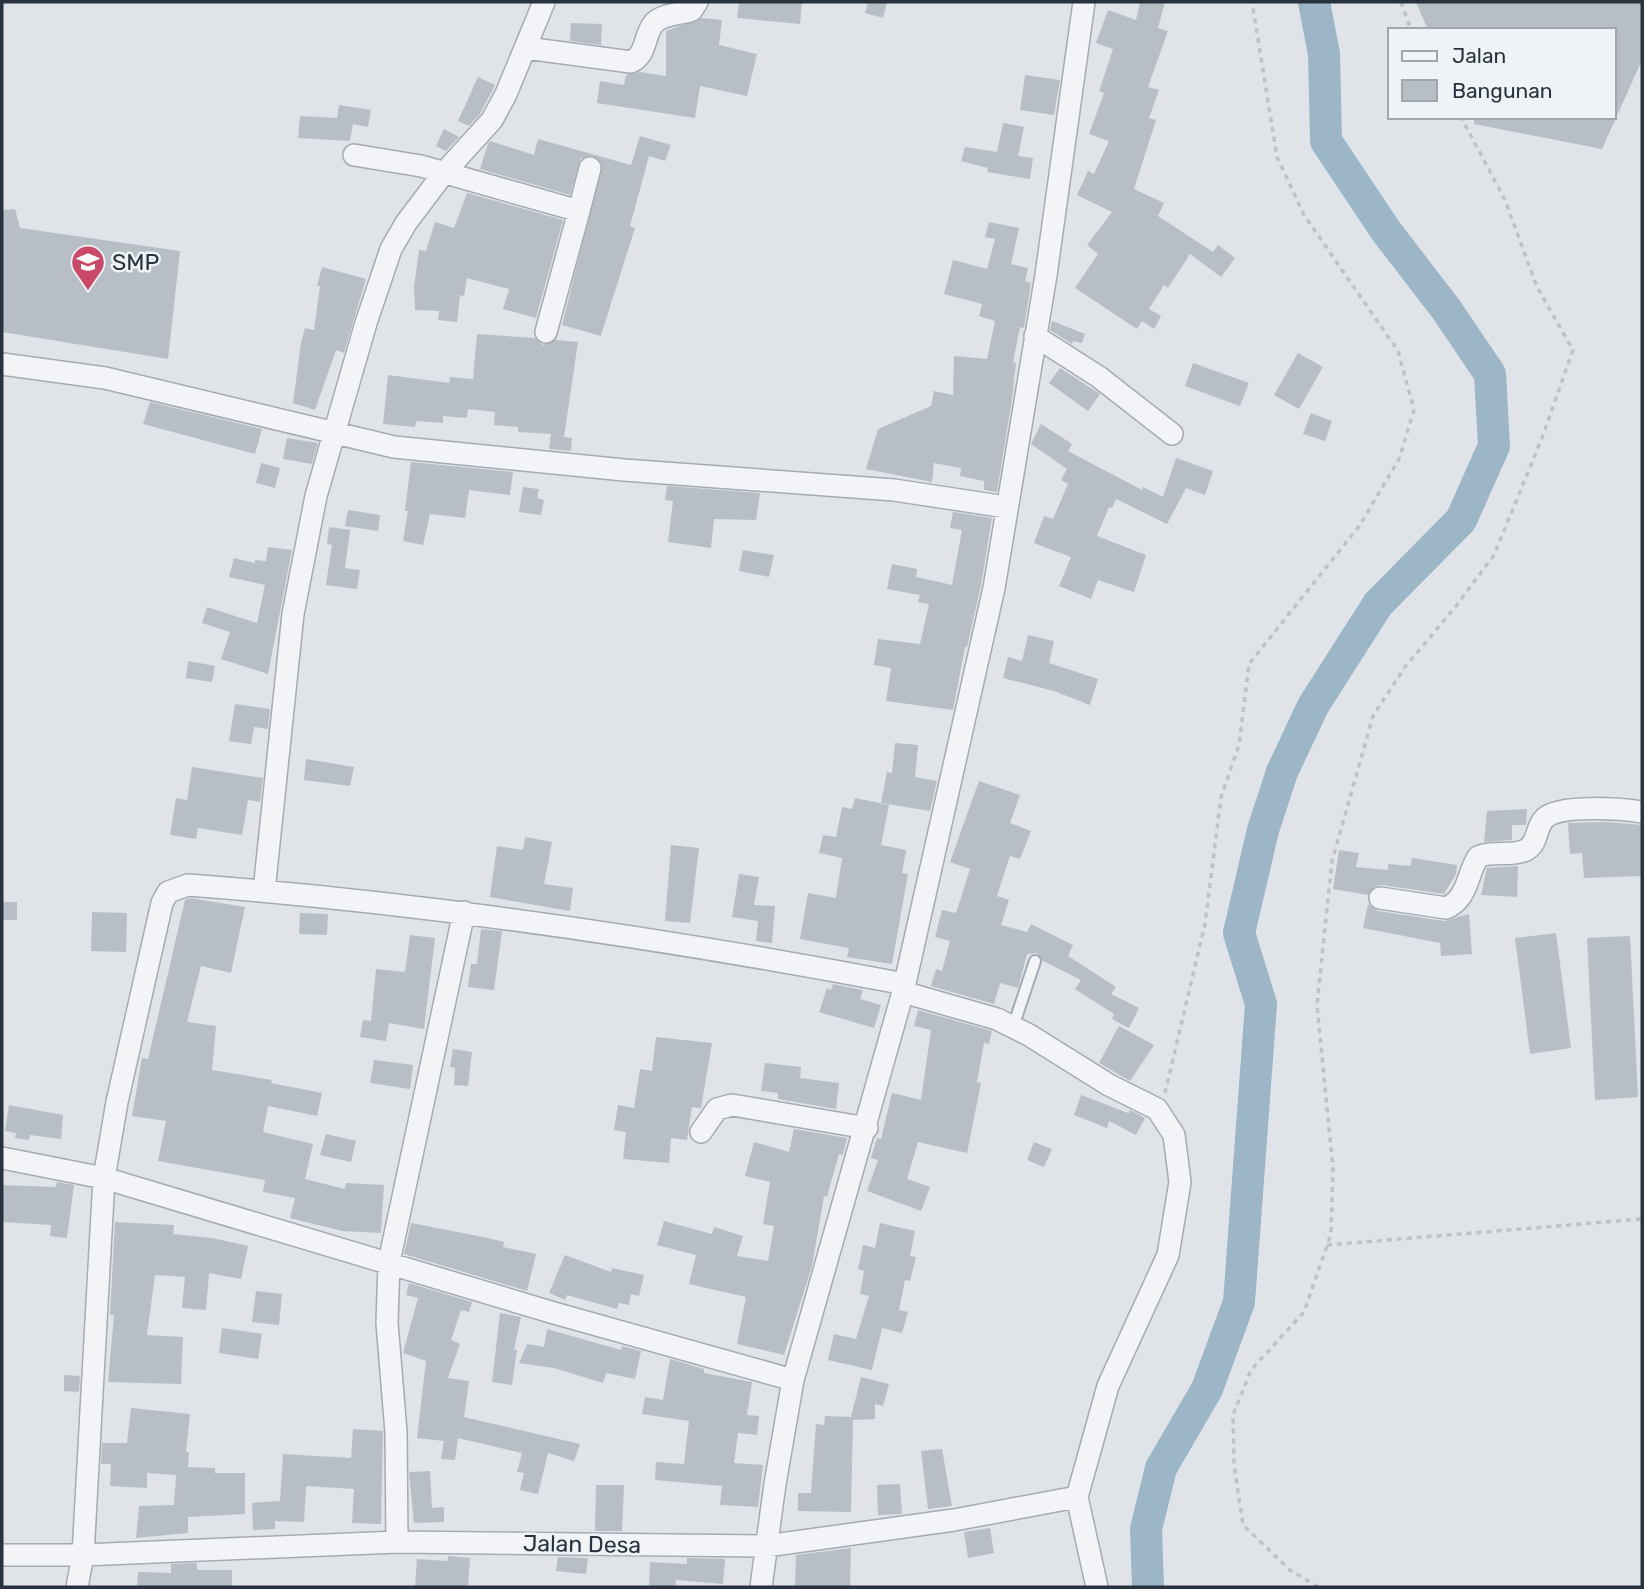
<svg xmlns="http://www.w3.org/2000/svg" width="1644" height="1589" viewBox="0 0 1644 1589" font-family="Rubik,sans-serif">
<rect width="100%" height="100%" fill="#e0e4e8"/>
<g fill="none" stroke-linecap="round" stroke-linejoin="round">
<path stroke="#9cb5c7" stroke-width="32" d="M1148 1587 1146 1529 1161 1468 1207 1389 1239 1302 1261 1004 1239 933 1263 830 1282 772 1313 706 1378 604 1461 520 1494 446 1490 374 1446 309 1386 231 1326 141 1324 54 1314 2"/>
</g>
<path fill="#b7bec5" d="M739 2H802L800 24 737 18Z
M868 2H887L883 18 865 13Z
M1140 2H1165L1158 28 1168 31 1148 87 1159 90 1149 118 1156 120 1134 189 1164 203 1158 216 1213 252 1218 245 1235 258 1221 277 1190 254 1168 288 1164 285 1149 309 1161 316 1154 329 1142 321 1137 329 1075 288 1098 254 1087 245 1112 212 1077 195 1088 171 1094 174 1109 141 1089 134 1104 93 1099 91 1113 49 1096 43 1108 10 1136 20Z
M1416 2H1642V60L1602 149 1474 124V117H1614V30H1428Z
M702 18 722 20 719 45 757 54 747 96 700 86 695 118 597 103 600 81 624 85 626 75 640 72 666 76V31Z
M571 23 602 24 601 45 570 41Z
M1025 75 1060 80 1054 115 1020 110Z
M478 77 495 85 480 114 469 126 458 121Z
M339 105 371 110 368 127 353 124 350 141 298 138 300 116 337 118Z
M1003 123 1024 127 1018 156 1033 158 1030 179 987 172 988 168 961 161 965 147 997 152Z
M444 129 459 137 446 151 436 146Z
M640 136 671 145 665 161 649 156 630 226 635 228 602 332 601 336 562 325 602 164 594 156 581 158 570 195 480 169 488 144 490 141 534 155 538 139 631 165Z
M467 193 563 220 536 318 503 309 509 289 467 278 464 296 460 295 457 322 438 320 439 311 415 310 414 287 419 250 426 251 435 222 454 228Z
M15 209 20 228 180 251 168 359 2 332V210Z
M989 222 1019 228 1011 264 1028 268 1025 281 1031 283 1024 328 1020 327 1013 362 1016 363 1012 399 997 492 984 490V481L960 476 961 468 934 463 932 482 866 469 878 429 931 406 934 391 953 395 954 356 987 359 995 321 979 316 982 304 944 294 953 260 987 269 995 239 985 237Z
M322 267 366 279 344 353 336 350 315 410 293 403 301 343 305 328 314 330 320 286H317Z
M1052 321 1085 334 1082 343 1073 341 1072 344 1050 330Z
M477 334 535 338 543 345 556 340 578 342 564 437 572 438 571 451 549 449 551 434 518 432V427L494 425 495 412 468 409 467 418 443 416V423L416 421 415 427 383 424 388 375 449 383 450 377 473 379Z
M1298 353 1323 367 1299 409 1274 395Z
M1193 363 1249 383 1240 406 1185 386Z
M1060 368 1100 394 1088 411 1049 383Z
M150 402 262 429 255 454 143 424Z
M1311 413 1332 421 1325 441 1303 434Z
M1041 424 1072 444 1068 451 1142 490 1143 487 1163 497 1176 458 1213 471 1205 495 1186 488 1167 524 1116 499 1112 508 1109 507 1097 536 1146 555 1134 592 1098 580 1091 599 1059 586 1071 557 1034 543 1044 516 1053 519 1068 484 1061 480 1067 469 1031 444Z
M287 438 318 443 312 464 283 459Z
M411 462 513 472 510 495 469 490 465 518 430 514 423 545 403 541 408 511H405Z
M261 463 280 468 275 488 256 483Z
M667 486 760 493 756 520 714 519 711 548 668 542 673 501 665 500Z
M523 487 539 489 537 498 544 500 541 515 519 512Z
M348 510 380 515 378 531 345 526Z
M953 512 992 518 981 585 967 647H965L953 710 886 701 891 668 874 665 878 639 920 644 929 604 918 602 920 595 887 589 892 564 917 569 916 577 952 585 962 530 950 528Z
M329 527 350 530 345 568 360 570 357 589 326 585 332 545 327 544Z
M268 547 292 550 268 674 221 659 230 632 202 623 207 607 257 623 265 585 229 577 234 558 255 563V560L266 561Z
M743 550 774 555 769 577 739 571Z
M1028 635 1054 641 1049 663 1098 679 1090 705 1054 691 1003 678 1008 657 1022 661Z
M188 661 215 666 212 682 186 678Z
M235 704 270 709 268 729 254 727 251 744 229 741Z
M895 743 918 745 915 777 937 781 930 811 881 803 887 772 892 773Z
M306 759 354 767 350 786 304 780Z
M192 767 263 778 260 802 248 800 242 835 198 828 196 839 170 835 176 798 187 800Z
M979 781 1020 795 1010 823 1031 831 1020 859 1010 856 997 896 1009 900 1001 925 1027 932 1031 924 1073 945 1068 956 1116 987 1111 994 1139 1008 1129 1028 1112 1019 1114 1014 1075 989 1081 980 1043 961 1037 953 1027 954 1018 988 1000 983 994 1004 931 986 936 969 942 971 950 941 935 937 942 910 956 913 970 869 950 862Z
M855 798 889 805 881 845 906 850 902 873 908 874 892 964 847 957 849 948 800 939 808 893 836 898 842 858 819 853 823 835 836 837 842 807 852 809Z
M1527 809 1526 825H1512V840L1484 842 1487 811Z
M1606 822 1642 825V876L1584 878 1582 853 1570 854 1568 823Z
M525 837 552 842 544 884 573 888 570 911 490 897 497 846 523 850Z
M671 845 699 848 690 923 665 921Z
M1339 850 1359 853 1356 867 1388 870V864L1411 866 1412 858 1457 865 1456 874 1444 894 1382 885 1375 886 1368 895 1333 889Z
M1518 866 1517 897 1481 895 1487 868Z
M739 874 759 877 754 905 775 906 772 943 756 941 758 921 732 917Z
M190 898 245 907 231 973 201 966 187 1022 216 1026 212 1070 272 1080 271 1083 322 1093 317 1116 268 1106 263 1132 313 1144 305 1179 345 1189 346 1183 384 1185 381 1233 342 1231 290 1218 295 1198 263 1192 265 1180 158 1161 166 1121 132 1116 142 1058 148 1059 185 900Z
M2 902H17V920H2Z
M1368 904 1378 911 1444 921 1469 914 1472 954 1441 956 1440 943 1363 928Z
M92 912 127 913 126 952 91 951Z
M300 913 328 914 327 935 299 934Z
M481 929 502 931 494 990 468 987 471 964H477Z
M1556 933 1571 1048 1530 1054 1515 938Z
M410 935 435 938 424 1029 389 1023 386 1041 360 1037 363 1020 371 1021 376 969 405 972Z
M1630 936 1638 1097 1595 1100 1587 938Z
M833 984 863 990 860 999 881 1005 874 1028 819 1012 827 988 831 990Z
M918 1010 992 1031 989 1044 984 1043 977 1082 981 1083 967 1153 918 1142 907 1179 930 1187 921 1211 867 1191 878 1160 871 1158 877 1138 881 1139 892 1093 921 1100 931 1030 914 1026Z
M1119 1026 1154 1045 1130 1081 1099 1063Z
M656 1037 712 1043 701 1108 692 1107 687 1140 671 1138 669 1163 623 1159 626 1132 614 1130 618 1105 634 1108 640 1069 652 1071Z
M453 1049 472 1052 468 1086 454 1085 455 1068 450 1067Z
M374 1060 413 1065 410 1089 370 1083Z
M765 1063 801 1067 800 1078 839 1083 836 1109 778 1099V1093L761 1091Z
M1081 1095 1128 1113 1130 1110 1145 1118 1136 1135 1109 1121 1107 1128 1074 1115Z
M9 1105 63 1115 61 1139 30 1135 29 1140 15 1138 16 1133 5 1131Z
M794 1129 847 1138 843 1155 839 1154 827 1197 824 1196 812 1266 784 1355 737 1344 746 1297 689 1284 696 1255 657 1245 664 1221 712 1234 714 1227 743 1236 737 1256 768 1261 774 1226 763 1224 770 1182 745 1176 754 1142 789 1152Z
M326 1134 356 1141 351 1162 320 1155Z
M1034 1142 1052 1149 1044 1167 1027 1160Z
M57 1182 74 1185 67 1238 50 1236 51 1225 2 1222V1185L56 1187Z
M115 1222 174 1225 173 1234 212 1238 248 1246 241 1279 209 1273 206 1310 182 1308 185 1277 155 1275 147 1335 183 1337 181 1384 108 1382 114 1315H110Z
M411 1223 488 1238 504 1242 503 1247 536 1254 527 1291 404 1254Z
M880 1223 915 1231 910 1256 916 1257 910 1281 905 1280 899 1310 908 1312 902 1333 882 1328 872 1370 828 1360 834 1334 856 1339 869 1296 860 1294 864 1271 858 1269 863 1245 875 1248Z
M565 1255 611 1272 612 1268 644 1275 639 1296 631 1294 629 1305 619 1303 617 1309 567 1295 565 1300 549 1293Z
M409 1283 472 1302 469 1312 461 1310 451 1340 460 1344 448 1378 469 1381 464 1417 580 1444 574 1461 548 1453 538 1494 520 1490 524 1473 517 1472 522 1453 458 1438 455 1460 441 1459 444 1441 417 1438 426 1361 403 1353 418 1298 406 1295Z
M256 1291 282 1294 279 1325 252 1322Z
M500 1313 521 1317 514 1350H517L512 1385 492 1382Z
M222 1328 262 1334 258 1359 219 1353Z
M547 1329 621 1350 622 1346 641 1351 635 1379 606 1373 603 1383 554 1368 519 1363 527 1344 544 1347Z
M670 1359 704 1369V1373L752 1382 747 1415 759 1416 757 1435 738 1433 734 1463 763 1465 758 1507 720 1505 722 1486 655 1480 656 1462 684 1464 689 1421 642 1414 645 1397 663 1400Z
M64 1375 80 1376 79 1392 64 1391Z
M861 1377 889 1384 883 1406 875 1404V1419L853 1420 851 1512 798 1511V1493H811L816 1424 824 1425 825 1416 851 1417Z
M131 1408 190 1414 186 1452H189L188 1467 215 1468V1473H245V1514L188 1517V1533L136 1538 139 1506 174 1505 176 1475 147 1473V1488L110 1486 111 1464H101L102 1443H127Z
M353 1429 383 1431 381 1524 352 1523 354 1489 306 1486 304 1522 275 1521V1529L253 1530 252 1503 280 1501 283 1454 351 1458Z
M942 1449 952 1506 928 1509 921 1451Z
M430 1471 432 1508 444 1507V1522L414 1523 409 1472Z
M900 1484 902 1514 878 1515 877 1485Z
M596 1485H624L622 1531H595Z
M990 1528 994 1553 968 1558 964 1532Z
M851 1548 850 1587 795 1586 796 1555Z
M448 1556 470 1558 468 1587H415L417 1559 448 1561Z
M558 1557 588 1558 586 1574 556 1571Z
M687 1558 725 1559 723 1584 676 1580 675 1587H649L650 1562 687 1564Z
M197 1563V1570H232V1587H137L138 1572 171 1573V1564Z"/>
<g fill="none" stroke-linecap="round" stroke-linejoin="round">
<g stroke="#a5abb2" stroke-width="14">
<path id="service" d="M1013 1027 1035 961"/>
</g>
<g stroke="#a5abb2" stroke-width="24">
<path id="minor" d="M526 48 631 62C647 55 644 34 654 23 664 13 680 15 692 10L697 2
M354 155 421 166 579 211 546 332
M579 211 590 168
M1035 336 1099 377 1172 434
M2 364 105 378 394 447 624 470 894 490 1006 507
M264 891 293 614 316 496 366 323 391 249 406 223 443 174 492 120 506 94 544 2
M1380 898 1446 908C1468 899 1467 874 1478 857 1492 850 1511 857 1526 850 1539 843 1535 827 1545 818 1560 804 1622 809 1642 812
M903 992 997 1019 1029 1035 1109 1085 1157 1109 1174 1135 1180 1182 1168 1255 1108 1386 1077 1497 1097 1587
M701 1132 717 1109 732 1105 867 1128
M2 1158 104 1178 554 1313 793 1380
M397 1542 396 1432 387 1323 389 1262 464 912
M2 1555H83L104 1178 117 1102 162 903 168 892 188 885C428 903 668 939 905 984
M77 1587 83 1555 397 1542 766 1546 954 1520 1077 1497
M761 1587 775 1484 793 1380 903 992 994 588 1046 275 1084 2"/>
</g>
<path stroke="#bec2c7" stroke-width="3.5" stroke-dasharray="5 5" stroke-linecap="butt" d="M1401 2 1411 30
M1165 1093 1205 924 1221 797 1239 745 1249 664 1360 525 1399 459 1414 410 1398 351 1304 215 1277 157 1252 2
M1327 1245 1642 1219
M1318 1587 1290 1570 1243 1525 1234 1465 1233 1415 1251 1370 1304 1312 1331 1234 1333 1169 1317 1005 1332 861 1373 716 1405 667 1456 606 1494 555 1542 438 1573 350 1537 287 1505 200 1461 117"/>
<use href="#service" stroke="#f3f4f7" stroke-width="10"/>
<use href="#minor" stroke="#f3f4f7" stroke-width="21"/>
</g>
<defs>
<g id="school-pin" transform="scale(1.75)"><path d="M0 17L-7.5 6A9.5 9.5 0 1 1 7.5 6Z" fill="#c94a68" stroke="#eff3f6"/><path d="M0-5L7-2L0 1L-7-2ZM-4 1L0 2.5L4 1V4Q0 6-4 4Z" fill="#fff"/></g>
</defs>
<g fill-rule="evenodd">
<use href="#school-pin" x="88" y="262"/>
</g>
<g text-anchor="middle" stroke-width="5" stroke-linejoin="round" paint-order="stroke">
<g font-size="23" fill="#29333f" stroke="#eff3f6" text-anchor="start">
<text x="112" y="270">SMP</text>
</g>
<g font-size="23" fill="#29333f" stroke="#eff3f6">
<text transform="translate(582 1544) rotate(1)" y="8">Jalan Desa</text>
</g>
</g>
<rect width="1644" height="1589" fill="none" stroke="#29333f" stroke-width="7"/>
<rect x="1388" y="28" width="228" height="91" fill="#eff3f6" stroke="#a0a6ad" stroke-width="2"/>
<rect x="1402" y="51" width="35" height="10" fill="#f3f4f7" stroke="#a0a6ad" stroke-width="2"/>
<text x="1452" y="63" font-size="21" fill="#29333f">Jalan</text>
<rect x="1402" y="80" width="35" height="21" fill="#b7bec5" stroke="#a0a6ad" stroke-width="2"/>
<text x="1452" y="98" font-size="21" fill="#29333f">Bangunan</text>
</svg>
